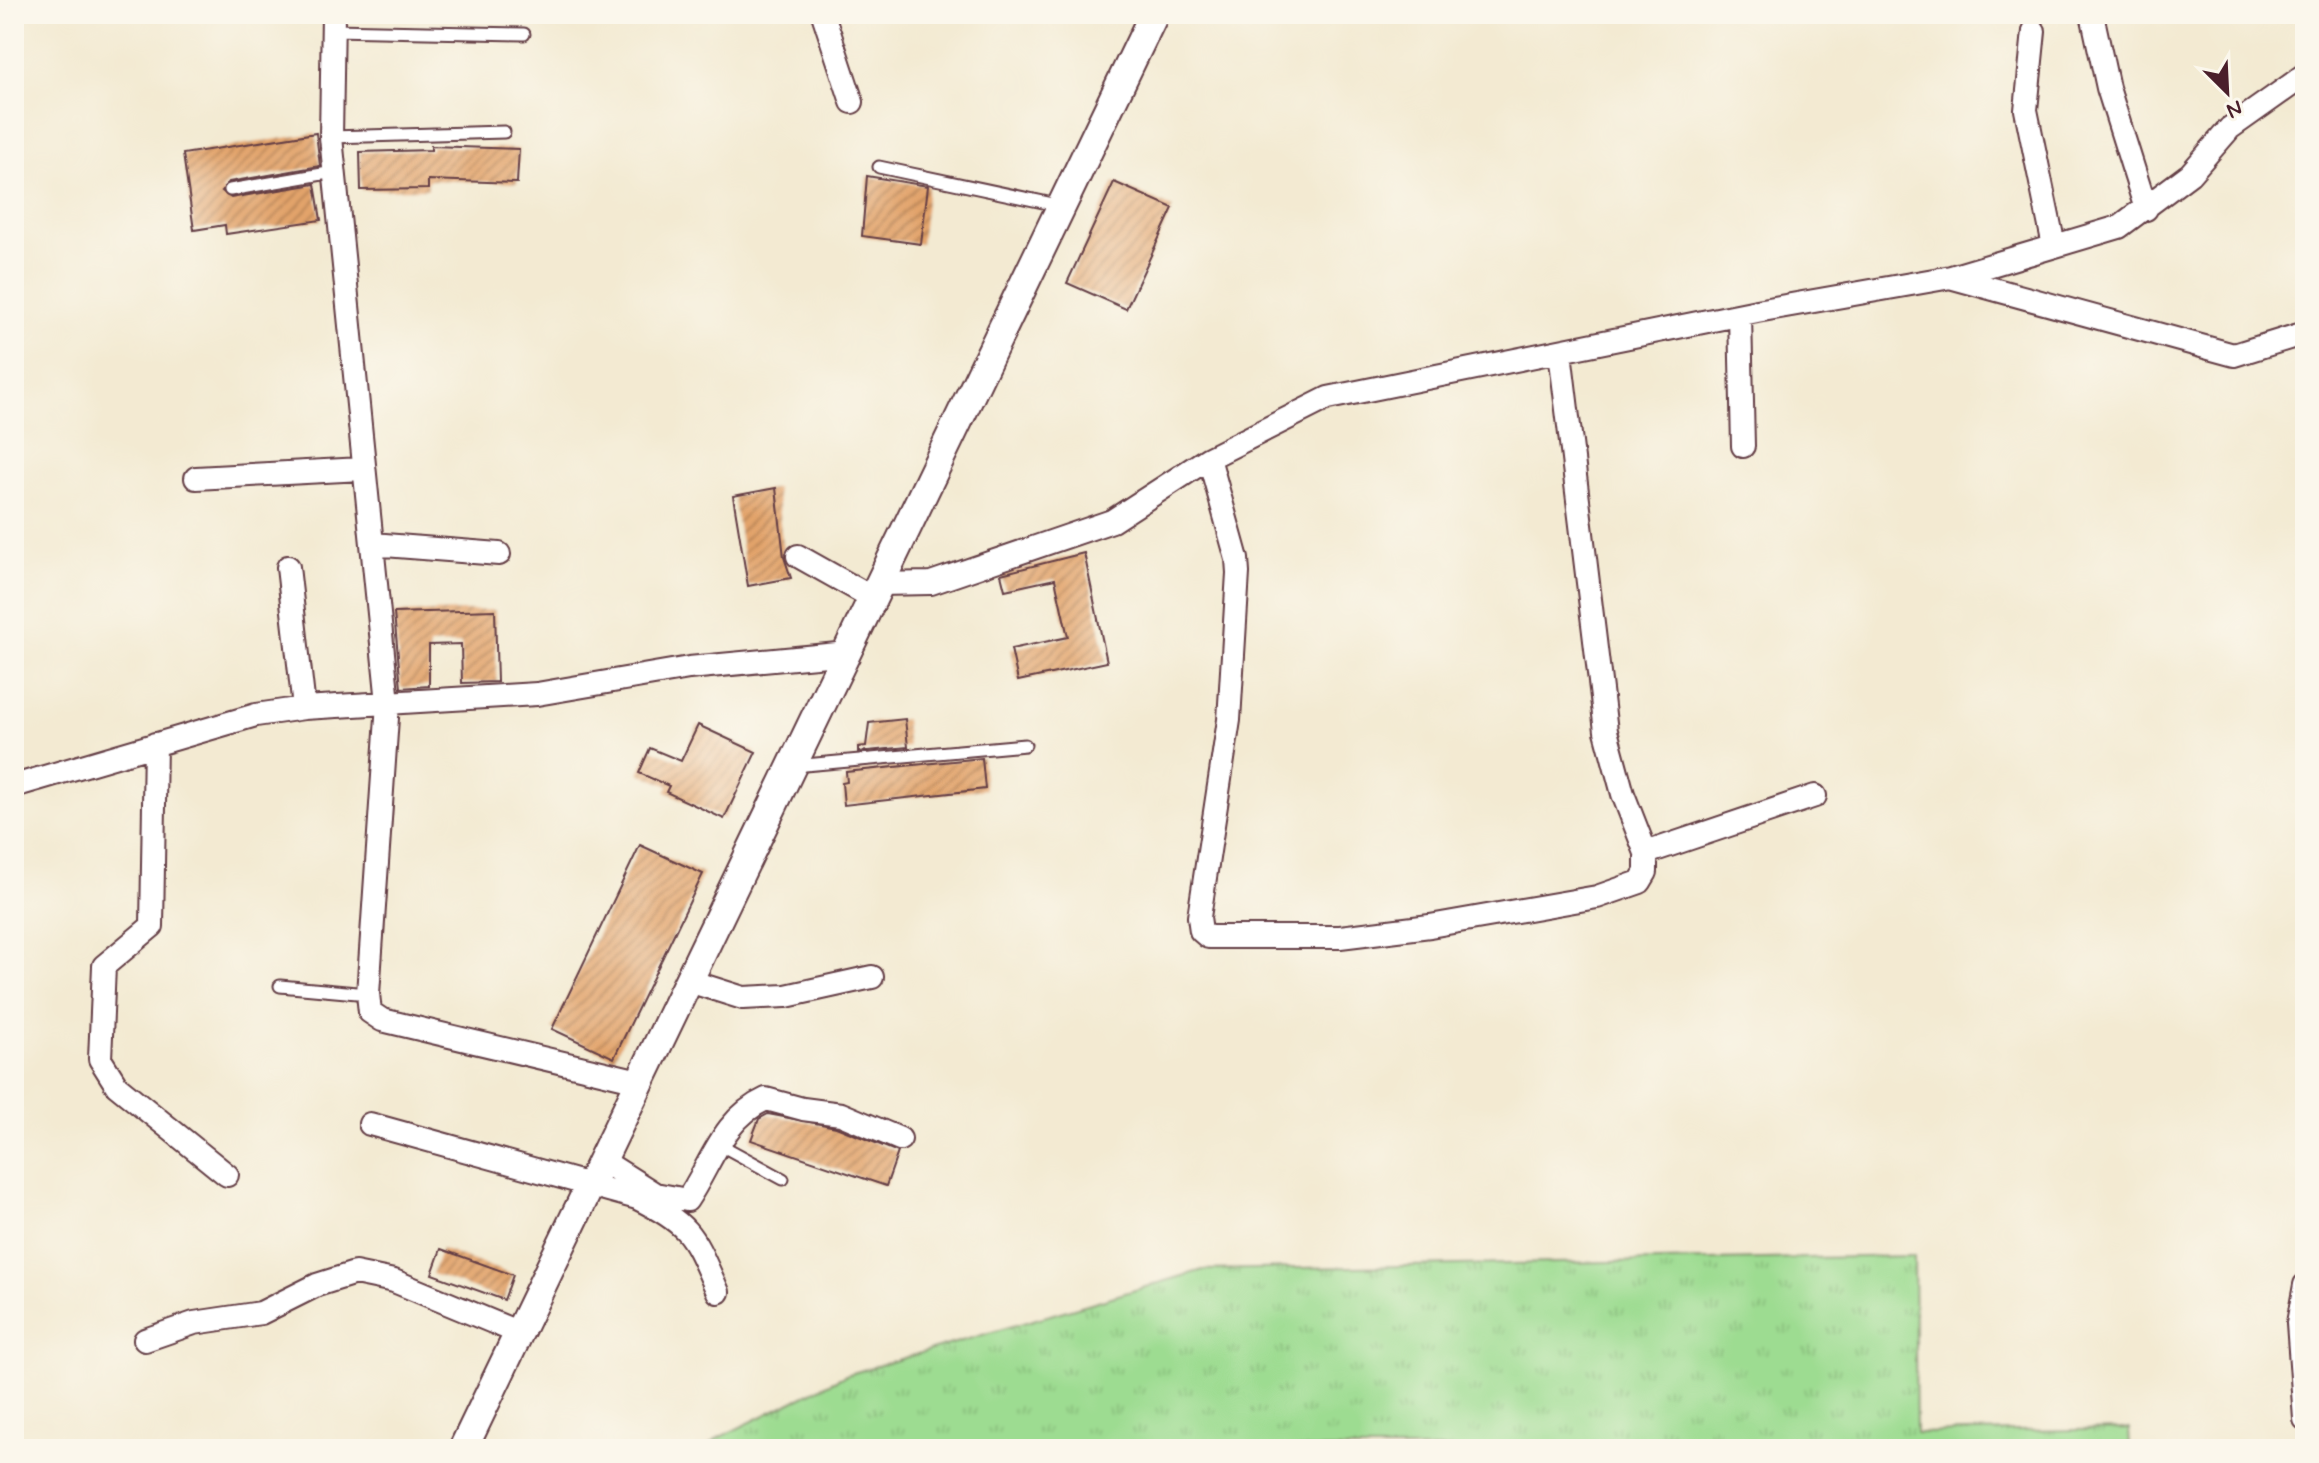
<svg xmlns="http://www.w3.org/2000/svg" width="2319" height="1463" viewBox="0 0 2319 1463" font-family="Mynerve,sans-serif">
<defs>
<pattern id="grass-tufts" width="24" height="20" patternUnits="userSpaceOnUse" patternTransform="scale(2)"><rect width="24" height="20" fill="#9ddc91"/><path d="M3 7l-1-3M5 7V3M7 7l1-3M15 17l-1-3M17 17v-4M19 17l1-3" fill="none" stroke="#89bc7d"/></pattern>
<pattern id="building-hatch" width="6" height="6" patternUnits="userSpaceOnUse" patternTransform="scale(2)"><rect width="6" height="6" fill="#e2a36a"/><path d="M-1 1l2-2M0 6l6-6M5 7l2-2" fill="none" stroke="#b98457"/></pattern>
</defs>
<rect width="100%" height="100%" fill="#fbf7ec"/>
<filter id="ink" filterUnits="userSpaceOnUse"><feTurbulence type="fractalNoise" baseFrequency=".0125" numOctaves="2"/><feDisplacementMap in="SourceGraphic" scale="16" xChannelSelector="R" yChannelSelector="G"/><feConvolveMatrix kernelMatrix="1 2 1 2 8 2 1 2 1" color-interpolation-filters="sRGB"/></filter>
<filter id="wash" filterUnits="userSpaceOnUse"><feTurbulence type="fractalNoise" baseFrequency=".006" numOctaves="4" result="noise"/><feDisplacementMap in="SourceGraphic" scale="32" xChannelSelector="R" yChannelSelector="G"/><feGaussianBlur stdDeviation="1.8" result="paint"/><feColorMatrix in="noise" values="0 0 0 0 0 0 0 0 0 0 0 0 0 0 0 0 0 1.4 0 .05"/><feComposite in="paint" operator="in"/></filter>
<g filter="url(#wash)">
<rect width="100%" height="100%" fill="#f3ead2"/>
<path fill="url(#grass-tufts)" stroke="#747e5e" stroke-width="2" d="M1914 1256 1916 1433 2129 1429 2130 1449H705L718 1438 846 1375 1203 1270Z"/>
<g id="blocks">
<path fill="url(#building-hatch)" d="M316 133 320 166 229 182 222 191 231 198 315 184 321 220 226 234 225 225 194 230 183 154Z
M431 146 519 149 517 183 428 180V189L361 190 360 152 431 150Z
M867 176 928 186 921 244 862 236Z
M1114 182 1173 208 1126 309 1067 283Z
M776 488 784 557 791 578 748 586 733 496Z
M1084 553 1107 662 1018 681 1011 649 1068 637 1055 579 1005 590 1001 574Z
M495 610 497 682 462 683 461 644 429 645V686L401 688 394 613Z
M905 719 908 747 858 752V747L866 746 869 723Z
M698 725 756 752 724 819 666 792 669 786 639 773 650 748 681 761Z
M982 758 985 789 844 805 842 783 847 782 846 772Z
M640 845 703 874 614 1058 552 1029Z
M768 1114 836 1127 898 1152 886 1186 751 1140 759 1119Z
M441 1249 513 1275 504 1300 432 1274Z"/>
</g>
</g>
<g filter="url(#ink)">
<use href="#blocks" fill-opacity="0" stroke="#633d44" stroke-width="2"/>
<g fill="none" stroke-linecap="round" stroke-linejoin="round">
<g stroke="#633d44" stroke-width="15">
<path id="service" d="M333 30 524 34
M331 137 504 132
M879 167 1062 206
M230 190 334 172
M794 766 1025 745
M280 986 368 994
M717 1143 783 1179"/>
</g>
<g stroke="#633d44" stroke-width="26">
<path id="minor" d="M333 14 331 137 388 703 368 994 370 1012 382 1020 639 1081
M823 14 852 102
M2092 14 2108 88 2146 209
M2034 31 2026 110 2054 246
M1953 278 2234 355 2305 333
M1740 315 1743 446
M1209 458 1237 559 1238 573 1229 720 1199 917 1201 931 1208 937H1340L1430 926 1597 897 1640 882 1646 872V853L1623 794 1606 731 1560 352
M196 478 362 469
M372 544 499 554
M798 556 871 597
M288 567 304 708
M879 584 931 583 1112 521 1209 458 1328 398 1757 311 1951 277 2119 227 2190 174 2230 128 2305 75
M155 744 152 926 104 966 100 1059 117 1086 227 1175
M14 786 256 715 304 708 537 694 689 668 848 653
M1646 853 1815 796
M689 981 743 998 786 996 872 977
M370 1124 637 1198C693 1226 693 1236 718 1292
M603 1161 655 1194 687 1200C712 1163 722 1119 766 1099L803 1109 841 1114 900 1139
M2305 1285 2298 1323 2305 1419
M145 1340 194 1323 261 1313 317 1285 355 1273 394 1281 517 1332"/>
</g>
<g stroke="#633d44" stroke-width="32">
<path id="tertiary" d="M463 1449 1154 14"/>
</g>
<use href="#service" stroke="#fff" stroke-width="11"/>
<use href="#minor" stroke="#fff" stroke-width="22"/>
<use href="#tertiary" stroke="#fff" stroke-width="28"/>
</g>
</g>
<rect width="2319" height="1463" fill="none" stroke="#fbf7ec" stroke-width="48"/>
<g transform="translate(2227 92) rotate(156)" stroke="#fbf7ec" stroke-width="6" paint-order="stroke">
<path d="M0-6L14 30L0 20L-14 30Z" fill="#4a1f2b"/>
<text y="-12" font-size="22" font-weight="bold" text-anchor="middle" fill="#4a1f2b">N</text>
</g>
</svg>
